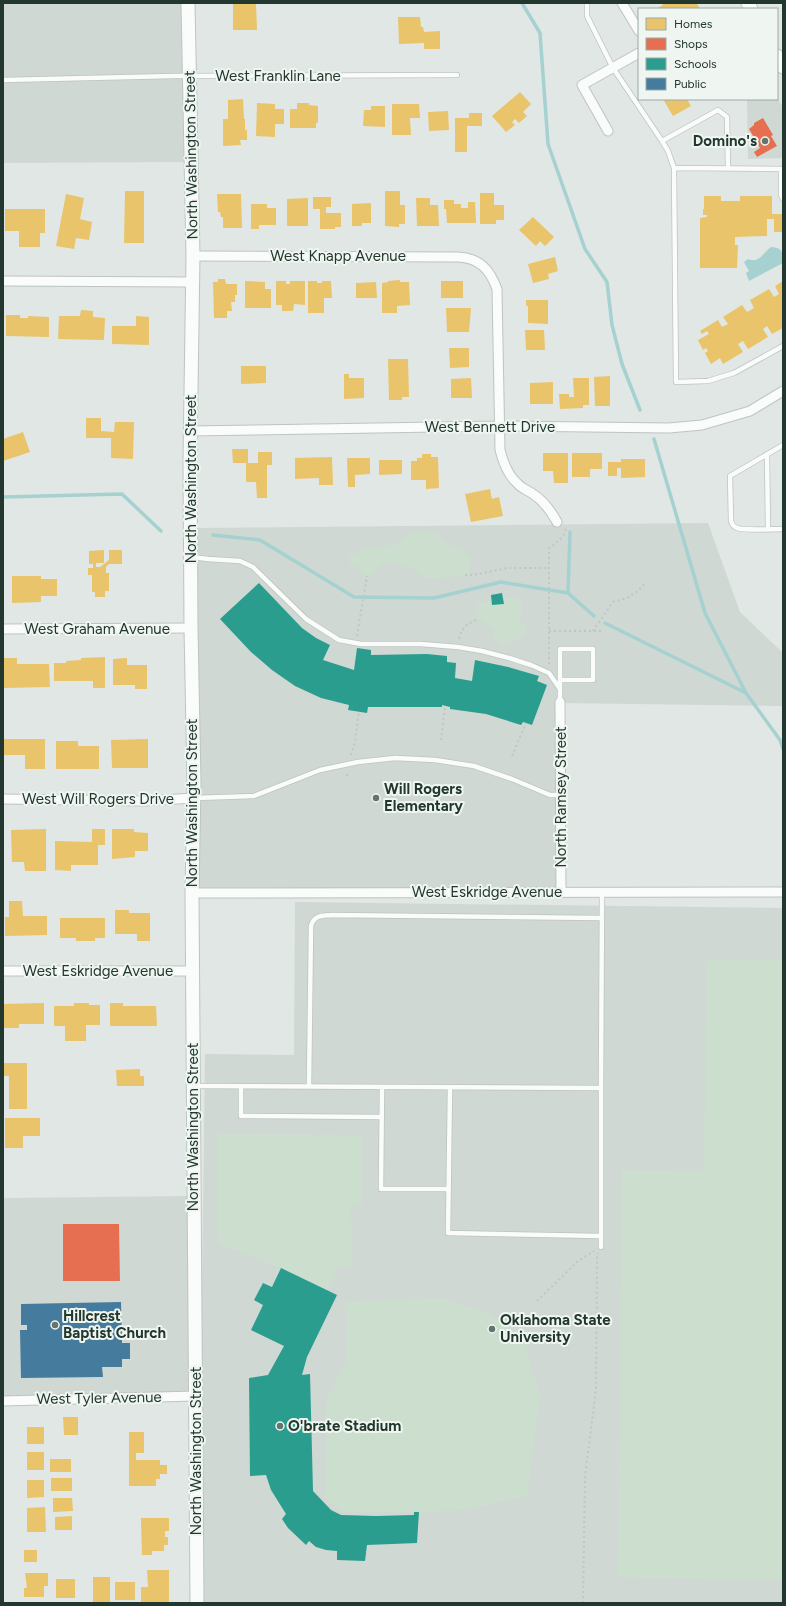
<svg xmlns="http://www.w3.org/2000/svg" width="786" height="1606" viewBox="0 0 786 1606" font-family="Figtree,sans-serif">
<rect width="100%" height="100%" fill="#e1e7e4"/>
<path fill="#cfd8d3" d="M3 3H188L189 162 3 163Z
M777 97 783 108V158L748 159 747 99H777Z
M708 523 740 612 783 653V706L559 703 560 891 193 892V528Z
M295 902 783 908V1603H198L205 1054 294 1055Z
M193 1196 195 1396 3 1398V1198Z"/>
<path fill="#ccdfce" d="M422 532C427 532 433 532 437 535 441 537 443 543 448 545 455 550 467 549 470 559 471 561 470 566 470 568 466 580 456 576 447 577 440 577 435 580 429 579 423 577 421 573 416 570 398 561 385 557 371 576L364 575 357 566H354L349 562V557L351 555 357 553 363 547 387 548 415 533Z
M510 597H517C525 604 523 612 519 621L525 624 527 629 525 635C517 638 511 644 502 644L495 638 492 627C481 620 472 620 478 604 488 600 500 601 510 597Z
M707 959 783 960V1580L618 1577 622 1170 704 1171Z
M218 1134 362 1135V1204L351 1205 352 1269 339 1267 327 1290 281 1268 218 1243Z
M443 1298 487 1312 525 1346 540 1396 527 1496 461 1511 342 1512 325 1498 327 1399 346 1362 347 1302Z"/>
<path fill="#a5d2d0" d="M771 247C783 247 783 254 783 263L749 281 746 273 749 271 744 262 748 259C760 264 763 252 771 247Z"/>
<path fill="#e9c46a" d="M233 3H256L257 30H233Z
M661 3H697L700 9H656L663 5Z
M398 17H420L421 27H423L424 32 440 31V49H424V43L399 44Z
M520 92 531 104 523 112 527 116 519 123 515 119 512 122 515 125 506 132 492 116Z
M243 99 244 119H245V130H247V140H240L241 145 223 146V119H228V100Z
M663 99H687L691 106 673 116Z
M257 103 275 104V109H284V124H275V137L256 136Z
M297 103H309V105L318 106V123H316V128H290V109H297Z
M392 104H419L420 118H410L411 135H392Z
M371 106H385V127L363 126 364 110H371Z
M448 111 449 130 429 131 428 112Z
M469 113H482V126H467V152H455V118H469Z
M125 191H144V243H124Z
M385 191H400V205H405V224H399V227L385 226Z
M480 193H494V205H504V220H496V224H480Z
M66 194 84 198 80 219 92 222 89 240 76 238 74 249 56 246Z
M217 194H241L242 228H223V217H221L220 212H218Z
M704 196H721V201H740V196H772V214H783V232H774V219H767V236L735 237V245H738L737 268H700V218L707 217V215H703V209H704Z
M313 197H331V207H326V213H341V227H335V229H320V209H313Z
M308 198V226H287V199Z
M416 198H430V205H438L439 226H417Z
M444 200H454V204H461V208H468V202H475L476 223H447L446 209H444Z
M371 203V223H362V226H352V204Z
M251 204H267V208H276V225H259V229H251Z
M5 209H45V233H40V247H19V231H5Z
M533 217 554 237 545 246 540 241 536 246 519 230Z
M555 257 558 271 548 274 549 279 533 283 528 264Z
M218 279H225L226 284H237V295H235V302H231L232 311H227V318H214L213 282H218Z
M400 280V282H409L410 305 397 306V313H382V283L388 282V281Z
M245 281 265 282V289H271V308H245Z
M276 281H286V284H290V281H305V305L294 304 293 311H282V305H276Z
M308 281H317V283H322V281H331L332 298H324V313H308Z
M441 281H463V298H441Z
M783 281V328L772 334 767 326 763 329 768 337 748 349 743 341 738 344 743 352 723 364 720 358 711 364 705 353 708 351 706 348 703 350 698 340 709 334 707 331 702 334 700 331 718 320 722 327 728 324 723 317 742 305 747 312 754 308 750 300 769 289 774 297 779 294 775 286Z
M376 282 377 298H356V283Z
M526 300H548V324L528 323V306H526Z
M446 308H471L469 332H447Z
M81 310 93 311V317L105 318 104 340 58 339 59 316H80Z
M6 315H20V318H28V316L49 317V337L6 336Z
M136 316 149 317V345L112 344V326H136Z
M525 330H544L545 350H526Z
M449 348H469V367L450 368Z
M388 359H408L409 397H402V400H389Z
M241 366H266V383L241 384Z
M344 374H349V378H364V398L344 399Z
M610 376V406H595L594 377Z
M471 378 472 398H451V379Z
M573 378H589V405H583V408L560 409 559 394H569V397H574Z
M553 382V404H530V383Z
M86 418H101V431L114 432 115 422H134L133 459 111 458V438H86Z
M23 432 30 452 3 461V439Z
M232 449H248V463H258V452H272V465H267V498H257L256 482H246V463H233Z
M543 453H568V483H554L553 471H543Z
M572 453H602V469H590V477H572Z
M422 454H431V457H438L439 488 426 489V480H411V461H417V458H422Z
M332 457 333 485H319V478L295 479V458Z
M347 458H370V474L355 475V487H348Z
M621 459H645V477L621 478V468H617V476H608V462H621Z
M379 460H402V474L379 475Z
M490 489 492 499 499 497 503 516 471 522 465 494Z
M104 550V563H96V567H100L109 560V550H122V564H109L106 567V573H109V591H105V597H95V592H92V575H88V568H93V564H89V551Z
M12 576H41V579H57V596H41V602L12 603Z
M105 657V688H93V681H54V663H66V661L81 660V658Z
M3 658H17V664H49L50 687 3 688Z
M127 658V665H147V689H135V685H113V659Z
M3 739H45V769H25V755H3Z
M148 739V768H112L111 740Z
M56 741H78V746H99V769H56Z
M46 829V871H25L24 862H12L11 830Z
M92 829H105V845H98V865H71V871L55 870V841L92 842Z
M112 829H134V832L148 833V851H135V857L112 859Z
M9 901H22L23 916H47V935L5 936V917H9Z
M115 910H129V913H150V941H137V934H115Z
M60 918H105V938H95V941H76V938H60Z
M44 1003V1024H19V1028H3V1004Z
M74 1003H89V1005H100V1025H86V1041H65V1026H54V1006H74Z
M110 1003H123V1006H156L157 1026H110Z
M4 1063H27V1109H9V1076H4Z
M140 1069V1076H144V1086H117L116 1070Z
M5 1118H40V1136H23V1148H5Z
M63 1417H78V1435H64Z
M27 1427H44V1444H27Z
M129 1432H144V1453H136V1460H160V1465H167V1474H160V1479H156V1486H129Z
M27 1452H44V1470H27Z
M50 1459H71V1472H50Z
M51 1478H72V1491H51Z
M27 1480H44V1497L27 1498Z
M53 1498H72L73 1511 53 1512Z
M45 1507 46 1532H27V1508Z
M72 1516V1530H55V1517Z
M141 1518H169V1531H165V1537H168V1545H164V1551H152V1555H142Z
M24 1550H37V1562H24Z
M147 1570H169V1603H141V1587H148Z
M25 1573H48V1586H44V1597H24V1588H27Z
M93 1577H110V1603H93Z
M56 1579H75V1598H56Z
M115 1582H135V1600H115Z"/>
<path fill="#e76f51" d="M763 118 773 135 771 136 777 146 757 157 754 152 760 148 749 129 754 125V123Z
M63 1224H119L120 1281H63Z"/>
<path fill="#2a9d8f" d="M259 583 302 628 316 638 330 645 323 660 354 670 357 648 371 650V655L427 654 447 656V662L456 663 455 678 472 681 475 660 508 667 539 676 537 681 547 685 532 725 523 722 521 725 486 714 450 709V707L442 705V707H368L367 713 348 710 349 705 321 698 295 686 272 670 251 652 220 619Z
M502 593 504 604 492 605 491 595Z
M281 1268 337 1295 307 1357 302 1375 310 1374 313 1491 331 1510 341 1515 376 1516 414 1515V1512H419L417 1543 367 1545 365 1561 337 1560V1551L326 1550 316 1547 309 1541 306 1545 288 1528 282 1519 286 1514 271 1490 266 1475 250 1476 249 1378 268 1375 284 1346 251 1330 263 1305 254 1300 263 1283 272 1287Z"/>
<path fill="#457b9d" d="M121 1302 122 1343H130V1359H122V1367H102L103 1377 21 1378 20 1330H27V1325H21V1304Z"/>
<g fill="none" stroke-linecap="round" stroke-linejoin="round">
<path stroke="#a5d2d0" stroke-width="3.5" d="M522 3 540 33 548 144 585 249 607 282 612 325 622 364 640 410
M654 439 705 613 746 693 780 740 783 749
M3 497 122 494 161 531
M570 532 568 593 594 616
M213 535 260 540 354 597 434 598 501 582 568 593
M605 623 746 693"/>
<g stroke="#bec4c1" stroke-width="6">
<path id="lane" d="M587 3V16L613 68 662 141 668 151 674 168 676 382 708 381 734 373 783 346
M3 80 173 76 457 75
M662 141 718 110 727 117 728 168
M674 168 783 169
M781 170V195L783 199
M783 445 730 476 731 521C732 524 734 527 737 528 746 531 772 529 783 529
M767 454 768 529
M192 557 208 559 240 561 253 567 306 619 339 640 361 644H421L458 647 482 651 509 658 531 665 549 673 560 689
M560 680H593V649H560V702
M195 798 254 796 320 770 358 762 395 758 435 760 474 766 512 779 550 795H561
M194 1086 601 1088 602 892
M241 1086V1116L382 1117
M309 1087 311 926C314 915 322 916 331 915L602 918
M382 1087 381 1189H449
M450 1087 448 1233 601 1236
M601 1247V1088"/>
</g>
<g stroke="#bec4c1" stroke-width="11">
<path id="street" d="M622 3 639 31
M608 131 582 85 639 53
M193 256 458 257C480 258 490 270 497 289L500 450C503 462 507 474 517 483 521 488 527 490 533 494 544 501 551 511 557 522
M3 281 192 282
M190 431 499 426 669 428 702 425 750 411 783 391
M3 629 191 628
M560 702 561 892
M3 799 144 801 194 798
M192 893 783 892
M3 971H192
M3 1401 196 1396"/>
</g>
<g stroke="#bec4c1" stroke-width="15">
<path id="secondary" d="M188 3 193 256 190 461 191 628 194 784 192 893 197 1603
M748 3 751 9
M777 56 783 67"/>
</g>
<path stroke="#bfc7c3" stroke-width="2" stroke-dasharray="2 3" stroke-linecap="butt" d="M465 575H473L508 568H549
M549 631H601
M593 631 613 602 627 598 638 591 645 583
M357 636 367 576
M459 639C461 627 468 623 479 619
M549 664V548C556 543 564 538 566 528
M441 740 445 706
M351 755 355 742 359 711
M512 756 526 723
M347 776 348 771
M537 1301 578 1261 594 1251
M583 1603 585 1477 596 1390 597 1258 598 1253"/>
<use href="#lane" stroke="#fafbfb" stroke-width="4.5"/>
<use href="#street" stroke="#fafbfb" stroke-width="9"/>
<use href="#secondary" stroke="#fafbfb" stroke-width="13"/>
</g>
<g fill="#65756d" stroke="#eff6f1" stroke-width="1.5">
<circle cx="765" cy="141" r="4"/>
<circle cx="376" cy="798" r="4"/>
<circle cx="55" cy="1325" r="4"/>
<circle cx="492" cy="1329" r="4"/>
<circle cx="280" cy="1426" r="4"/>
</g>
<g text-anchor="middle" stroke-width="4" stroke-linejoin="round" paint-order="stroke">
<g font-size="15" fill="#22372d" stroke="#eff6f1">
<text x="278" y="81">West Franklin Lane</text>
<text transform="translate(191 155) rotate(-91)" y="5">North Washington Street</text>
<text x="338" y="261">West Knapp Avenue</text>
<text x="490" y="432">West Bennett Drive</text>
<text transform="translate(191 479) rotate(-90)" y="5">North Washington Street</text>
<text x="97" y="634">West Graham Avenue</text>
<text transform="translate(561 797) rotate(-90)" y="5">North Ramsey Street</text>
<text x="98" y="804">West Will Rogers Drive</text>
<text transform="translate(192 803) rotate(-90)" y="5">North Washington Street</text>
<text x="487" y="897">West Eskridge Avenue</text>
<text x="98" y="976">West Eskridge Avenue</text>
<text transform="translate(193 1127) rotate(-90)" y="5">North Washington Street</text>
<text transform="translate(99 1398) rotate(-1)" y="5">West Tyler Avenue</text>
<text transform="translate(196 1451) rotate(-90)" y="5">North Washington Street</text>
</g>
<g font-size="15" font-weight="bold" fill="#22372d" stroke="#eff6f1" text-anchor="start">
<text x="757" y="146" text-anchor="end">Domino's</text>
<text x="384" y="794">Will Rogers<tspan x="384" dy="17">Elementary</tspan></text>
<text x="63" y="1321">Hillcrest<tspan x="63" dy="17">Baptist Church</tspan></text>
<text x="500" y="1325">Oklahoma State<tspan x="500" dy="17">University</tspan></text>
<text x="288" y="1431">O'brate Stadium</text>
</g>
</g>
<rect width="786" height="1606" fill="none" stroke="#22372d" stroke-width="8"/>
<rect x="638" y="8" width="140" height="92" fill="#eff6f1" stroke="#9daaa3"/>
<rect x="646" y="18" width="20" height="12" fill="#e9c46a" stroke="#9daaa3"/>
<text x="674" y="28" font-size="12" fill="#22372d">Homes</text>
<rect x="646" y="38" width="20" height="12" fill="#e76f51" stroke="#9daaa3"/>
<text x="674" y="48" font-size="12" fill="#22372d">Shops</text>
<rect x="646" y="58" width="20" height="12" fill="#2a9d8f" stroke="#9daaa3"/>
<text x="674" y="68" font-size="12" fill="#22372d">Schools</text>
<rect x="646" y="78" width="20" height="12" fill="#457b9d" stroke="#9daaa3"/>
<text x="674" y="88" font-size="12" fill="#22372d">Public</text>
</svg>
